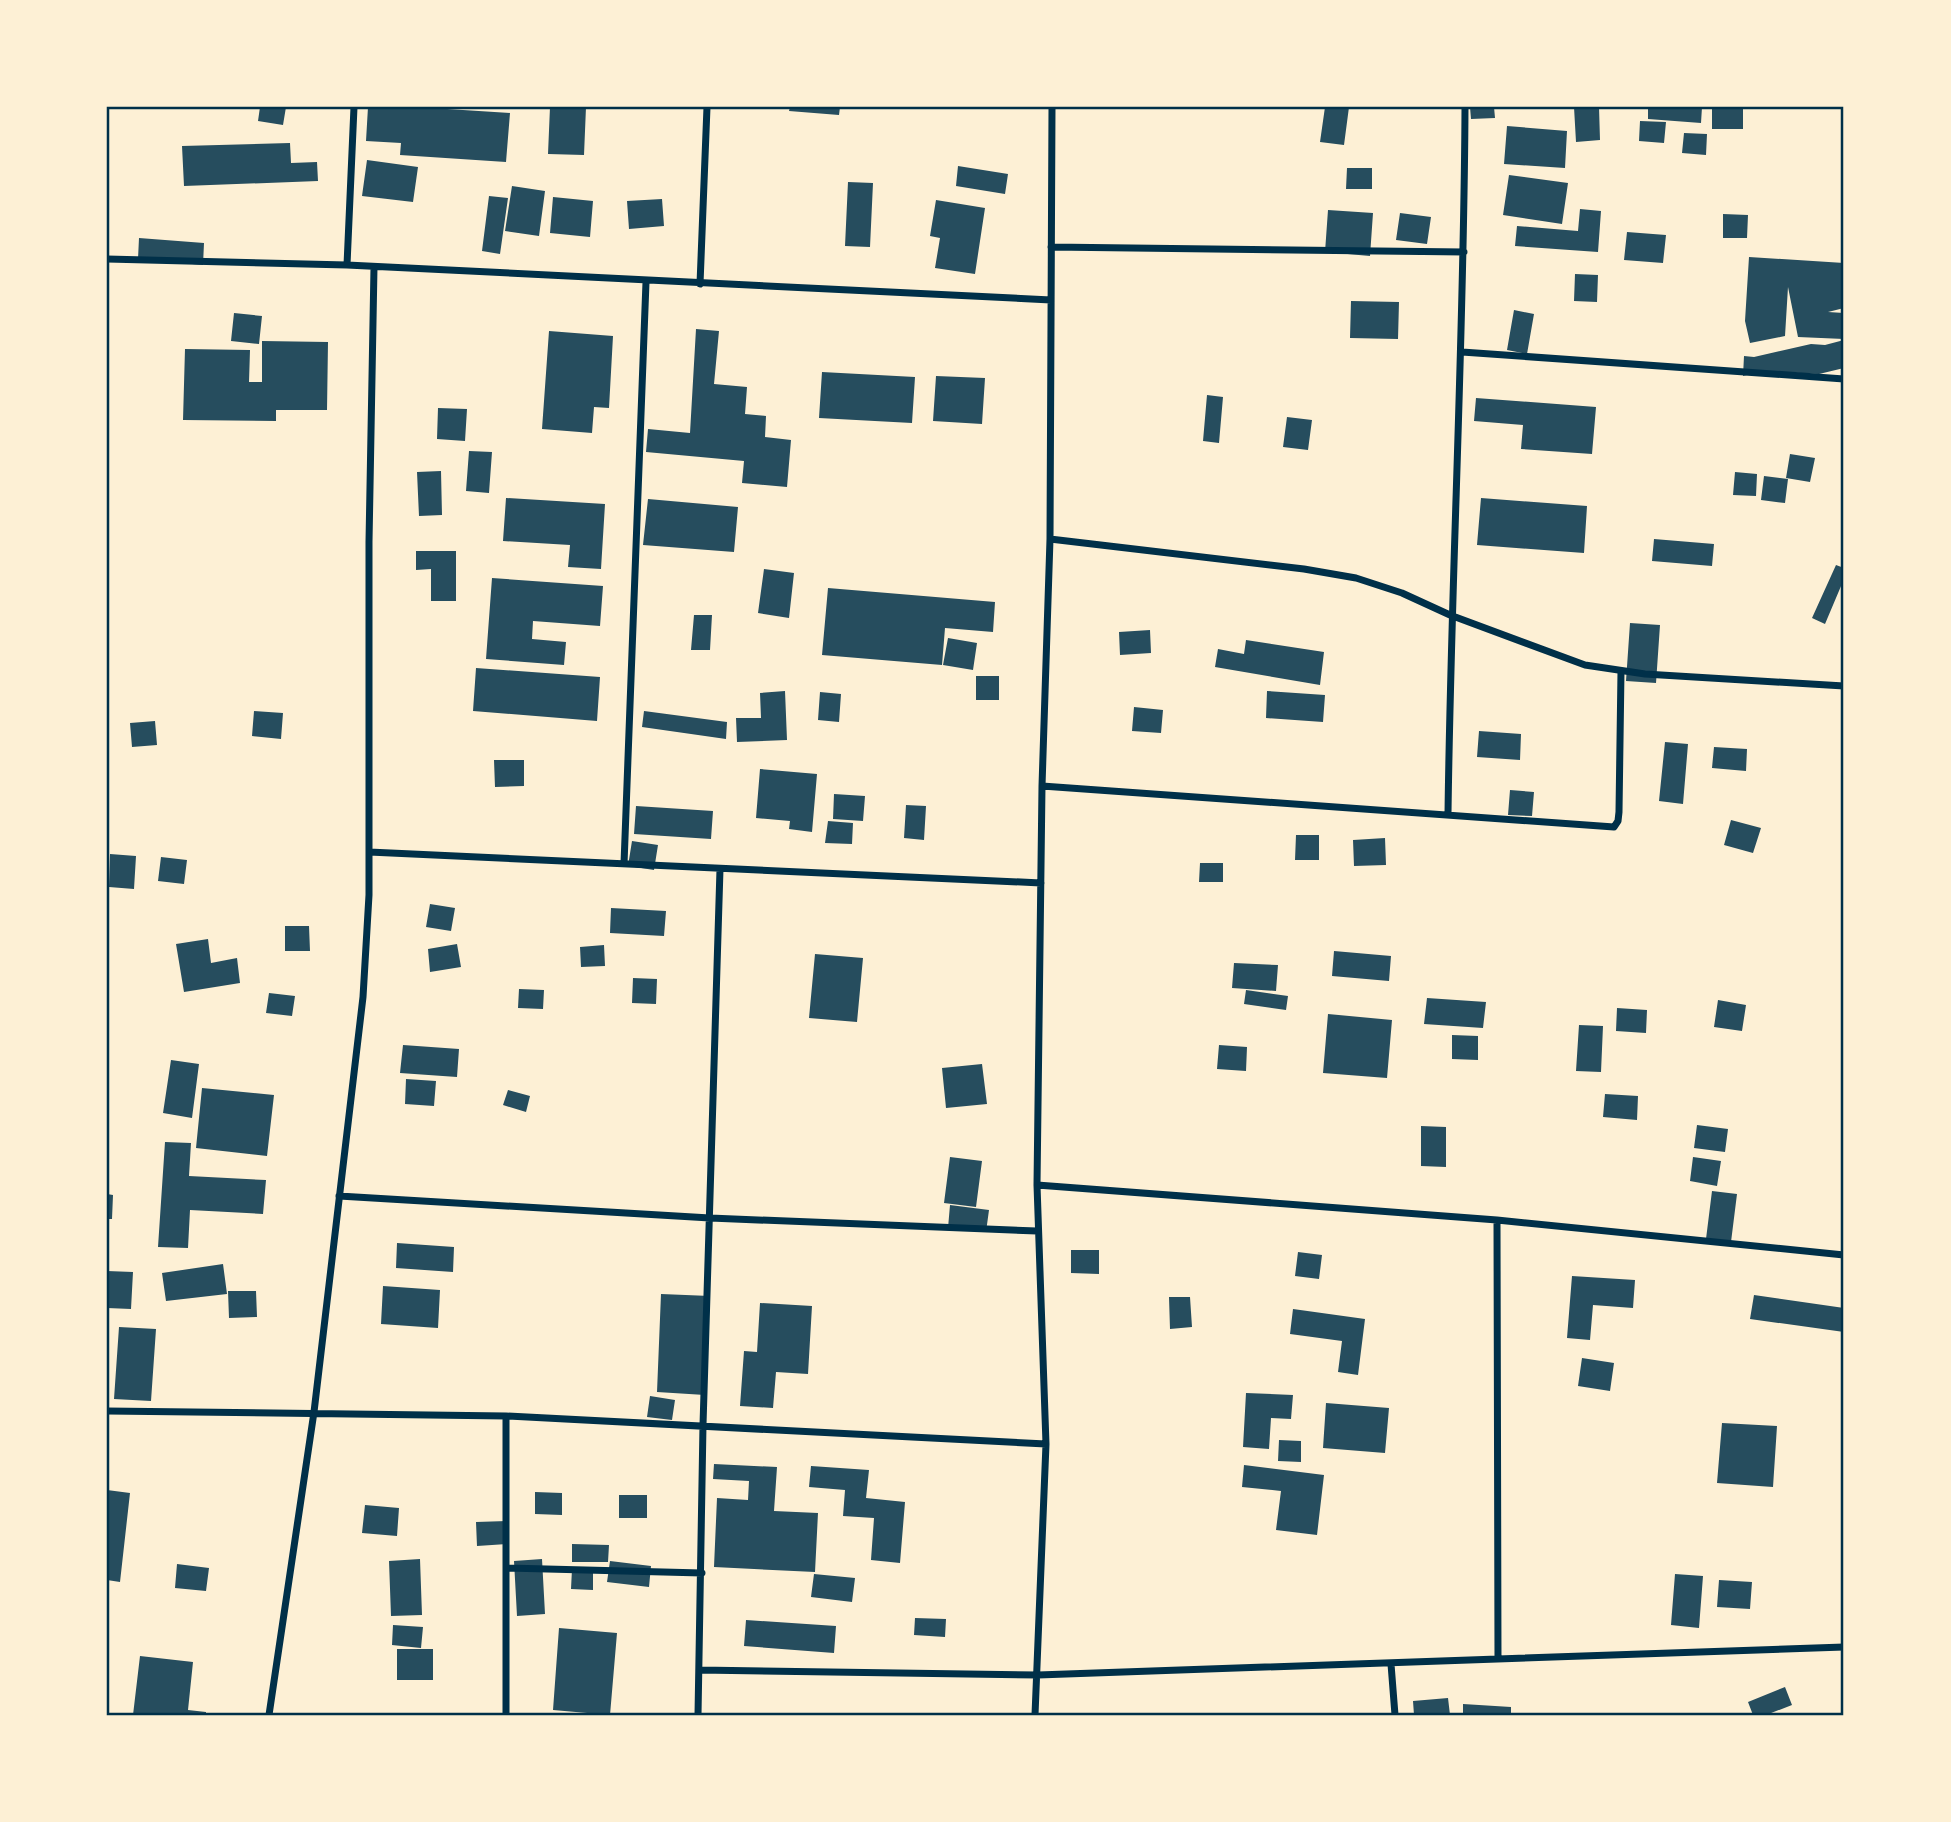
<svg xmlns="http://www.w3.org/2000/svg" width="1951" height="1822" viewBox="0 0 1951 1822" font-family="Manrope,sans-serif">
<rect width="100%" height="100%" fill="#fdf0d5"/>
<path fill="#264d5e" d="M260 107H286L283 125 258 121Z
M368 107H416L510 113 506 162 400 155 401 143 366 141Z
M550 107H586L584 155 548 154Z
M790 107H840L839 115 789 111Z
M1325 107H1349L1344 145 1320 142Z
M1470 107H1494L1495 118 1471 119Z
M1574 107H1599L1600 140 1576 142Z
M1648 107H1702L1701 123 1648 119Z
M1712 107H1743V129H1712Z
M1640 121 1666 122 1664 143 1639 141Z
M1507 126 1567 131 1565 168 1504 164Z
M1684 133 1707 134 1706 155 1682 153Z
M290 143 291 163 317 162 318 181 184 186 182 146Z
M367 160 418 167 413 202 362 196Z
M958 166 1008 174 1005 194 956 186Z
M1347 168H1372V189H1346Z
M1509 175 1568 183 1562 224 1503 215Z
M848 182 873 183 870 247 845 246Z
M512 186 545 191 539 236 505 231Z
M489 196 508 198 500 254 482 251Z
M553 197 593 201 590 237 550 233Z
M662 199 664 226 629 229 627 201Z
M936 200 985 208 975 274 935 268 940 238 930 236Z
M1580 209 1601 211 1598 252 1515 246 1517 226 1578 231Z
M1328 210 1373 213 1370 256 1325 252Z
M1400 213 1431 217 1427 244 1396 240Z
M1723 214 1748 215 1747 238H1723Z
M1627 232 1666 235 1663 263 1624 260Z
M139 238 204 243 203 265 138 259Z
M1749 257 1844 263V308L1828 312 1844 313V339L1798 337 1788 287 1785 336 1750 343 1745 321Z
M1575 274 1598 275 1597 302 1574 301Z
M1351 301 1399 302 1398 339 1350 338Z
M1514 310 1534 314 1527 354 1507 350Z
M234 313 262 316 259 344 231 341Z
M696 329 719 331 714 384 747 387 745 414 766 416 765 437 791 440 787 487 742 483 744 461 646 452 648 429 690 433Z
M549 331 613 336 609 408 594 407 592 433 542 429Z
M1844 340V368L1819 374 1763 371 1743 376 1744 356 1754 357 1811 344 1825 345Z
M262 341 328 342 327 410H276V421L183 420 185 349 250 350 249 382H262Z
M822 372 915 377 912 423 819 418Z
M936 376 985 378 982 424 933 421Z
M1207 395 1223 397 1219 443 1203 441Z
M1476 398 1596 407 1592 454 1521 449 1523 425 1474 421Z
M438 408 467 409 465 441 437 439Z
M1287 417 1312 420 1308 450 1283 447Z
M469 451 492 452 489 493 466 491Z
M1790 454 1815 458 1810 482 1786 478Z
M441 471 442 515 419 516 417 472Z
M1735 472 1757 474 1756 496 1733 495Z
M1764 476 1788 479 1785 503 1761 500Z
M506 498 605 504 601 569 568 567 570 545 503 541Z
M1481 498 1587 506 1584 553 1477 545Z
M648 499 738 507 734 552 643 545Z
M1654 539 1714 544 1712 566 1652 561Z
M416 551H456V601H431V569L416 570Z
M1836 565 1844 568V579L1825 624 1812 618Z
M764 569 794 573 789 618 758 613Z
M492 578 603 586 600 626 533 621 532 639 566 642 564 665 486 659Z
M828 588 995 602 993 632 945 628 942 665 822 655Z
M694 615H712L710 650H691Z
M1630 623 1660 625 1656 683 1626 681Z
M1150 630 1151 653 1120 655 1119 632Z
M948 638 977 643 973 670 943 665Z
M1246 640 1324 652 1320 685 1215 667 1218 649 1244 654Z
M476 668 600 677 597 721 473 711Z
M976 676H999V700H976Z
M785 691 787 740 737 742 736 718H761L760 693Z
M1267 691 1325 695 1323 722 1266 718Z
M820 692 841 694 839 722 818 720Z
M1134 707 1163 710 1161 733 1132 731Z
M254 711 283 713 281 739 252 736Z
M644 711 727 722 726 739 642 727Z
M155 721 157 745 132 747 130 723Z
M1479 731 1521 734 1520 760 1477 757Z
M1665 742 1688 744 1683 804 1659 801Z
M1714 747 1747 749 1746 771 1712 768Z
M494 760H524V786L495 787Z
M760 769 817 774 812 832 789 829 790 821 756 818Z
M1510 790 1534 792 1532 816 1508 815Z
M834 794 865 796 863 821 833 819Z
M906 805 926 806 924 840 904 838Z
M636 806 713 811 711 839 634 834Z
M1731 820 1761 828 1753 853 1724 845Z
M828 821 853 823 852 844 825 843Z
M1296 835H1319V860H1295Z
M1385 838 1386 865 1354 866 1353 840Z
M632 841 658 845 654 870 628 866Z
M110 854 136 856 134 889 109 887Z
M161 857 187 860 184 884 158 881Z
M1200 863H1223V882H1199Z
M430 904 455 908 451 931 426 927Z
M611 908 666 911 664 936 610 933Z
M285 926H309L310 951H285Z
M208 939 211 963 237 958 240 983 184 992 176 944Z
M457 944 461 967 430 972 428 949Z
M604 945 605 966 581 967 580 947Z
M1334 951 1391 956 1389 981 1332 976Z
M815 954 863 958 857 1022 809 1018Z
M1234 963 1278 965 1276 991 1232 988Z
M633 978 657 979 656 1004 632 1003Z
M519 989 544 990 543 1009 518 1008Z
M1246 990 1288 996 1286 1010 1244 1004Z
M269 993 295 996 292 1016 266 1013Z
M1427 998 1486 1002 1483 1028 1424 1024Z
M1718 1000 1746 1005 1742 1031 1714 1027Z
M1617 1008 1647 1010 1646 1033 1616 1031Z
M1328 1014 1392 1020 1387 1078 1323 1073Z
M1579 1025 1603 1026 1601 1072 1576 1071Z
M1452 1035 1478 1036V1060L1452 1059Z
M403 1045 459 1049 457 1077 400 1073Z
M1219 1045 1247 1047 1246 1071 1217 1069Z
M171 1060 199 1064 192 1118 163 1113Z
M982 1064 987 1104 946 1108 942 1068Z
M406 1079 436 1081 434 1106 405 1104Z
M202 1088 274 1095 267 1156 196 1148Z
M508 1090 530 1096 526 1112 503 1105Z
M1605 1094 1638 1096 1637 1120 1603 1117Z
M1697 1125 1728 1129 1725 1152 1694 1148Z
M1421 1126 1446 1127V1167L1421 1166Z
M165 1142 191 1143 189 1176 266 1180 263 1214 190 1210 188 1248 158 1247Z
M950 1157 982 1161 976 1207 944 1203Z
M1693 1157 1721 1161 1717 1186 1690 1181Z
M1712 1191 1737 1194 1731 1242 1706 1239Z
M107 1194 113 1195 112 1219H107Z
M950 1205 989 1210 986 1232 948 1228Z
M397 1243 454 1247 453 1272 396 1268Z
M1071 1250H1099V1274L1071 1273Z
M1298 1252 1322 1255 1319 1279 1295 1276Z
M223 1264 227 1294 166 1301 162 1273Z
M107 1271 133 1272 131 1309 107 1308Z
M1572 1276 1635 1280 1633 1308 1593 1305 1590 1340 1567 1338Z
M383 1286 440 1290 438 1328 381 1324Z
M228 1291H256L257 1317 229 1318Z
M661 1294 710 1296 705 1395 657 1392Z
M1754 1295 1844 1308V1332L1750 1319Z
M1169 1297H1190L1192 1327 1170 1329Z
M760 1303 812 1306 808 1374 776 1372 773 1408 740 1406 744 1351 757 1352Z
M1293 1309 1365 1319 1358 1375 1338 1372 1342 1341 1290 1334Z
M119 1327 156 1329 151 1401 114 1399Z
M1582 1358 1614 1363 1610 1391 1578 1386Z
M1246 1393 1293 1395 1291 1419 1271 1418 1269 1449 1243 1447Z
M650 1396 675 1400 672 1420 647 1417Z
M1326 1403 1389 1408 1385 1453 1323 1448Z
M1722 1423 1777 1426 1773 1487 1717 1483Z
M1279 1440 1301 1441V1462L1278 1461Z
M714 1464 777 1467 774 1511 818 1513 815 1572 714 1567 717 1498 748 1500 749 1481 713 1479Z
M1244 1465 1324 1475 1317 1535 1276 1530 1281 1491 1242 1487Z
M811 1466 869 1470 866 1498 905 1502 900 1563 871 1560 874 1518 843 1516 845 1490 809 1487Z
M107 1490 130 1493 120 1582 107 1580Z
M535 1492 562 1493V1515L535 1514Z
M619 1495H647V1518H619Z
M365 1505 399 1508 397 1536 362 1533Z
M507 1521V1544L477 1546 476 1522Z
M572 1544 609 1545 608 1562H572Z
M420 1559 422 1615 391 1616 389 1561Z
M542 1559 545 1614 517 1616 514 1561Z
M610 1561 651 1566 649 1587 607 1582Z
M177 1564 209 1568 206 1591 175 1588Z
M572 1569 593 1570V1590L571 1589Z
M814 1574 855 1578 852 1602 811 1597Z
M1675 1574 1703 1576 1699 1628 1671 1625Z
M1719 1580 1752 1582 1750 1609 1717 1607Z
M915 1618 946 1619 945 1637 914 1635Z
M746 1620 836 1626 834 1653 744 1646Z
M393 1625 423 1627 421 1648 392 1645Z
M559 1628 617 1633 610 1715 553 1710Z
M397 1649H433V1680H397Z
M140 1656 193 1662 188 1710 206 1712V1715H133Z
M1785 1687 1792 1705 1766 1715H1753L1748 1702Z
M1448 1698 1450 1715H1414L1413 1701Z
M1463 1704 1511 1707V1715H1463Z"/>
<g fill="none" stroke-linecap="round" stroke-linejoin="round">
<path stroke="#003049" stroke-width="7" d="M1051 247 1464 252
M107 259 347 265 1051 300
M347 265 354 107
M700 284 707 107
M1462 352 1844 379
M1050 539 1304 569 1356 578 1402 593 1450 615 1585 665 1645 674 1844 686
M1042 786 1614 827 1618 821 1619 812 1621 671
M1448 814C1451 578 1464 343 1465 107
M369 852 1041 883
M624 864 646 282
M1037 1185 1497 1220 1844 1255
M339 1196 710 1218 1037 1231
M1497 1220 1498 1659
M107 1411 506 1416 1046 1444
M506 1568 702 1573
M1391 1664 1395 1715
M699 1670 1038 1675 1844 1647
M269 1715 314 1412 363 997 369 895V542L374 267
M506 1715V1416
M698 1715 703 1425 720 869
M1035 1715 1046 1444 1037 1185 1042 786 1050 539 1052 107"/>
</g>
<rect width="1951" height="1822" fill="none" stroke="#fdf0d5" stroke-width="217"/>
<rect x="108" y="108" width="1734" height="1606" fill="none" stroke="#003049" stroke-width="2.5"/>
</svg>
